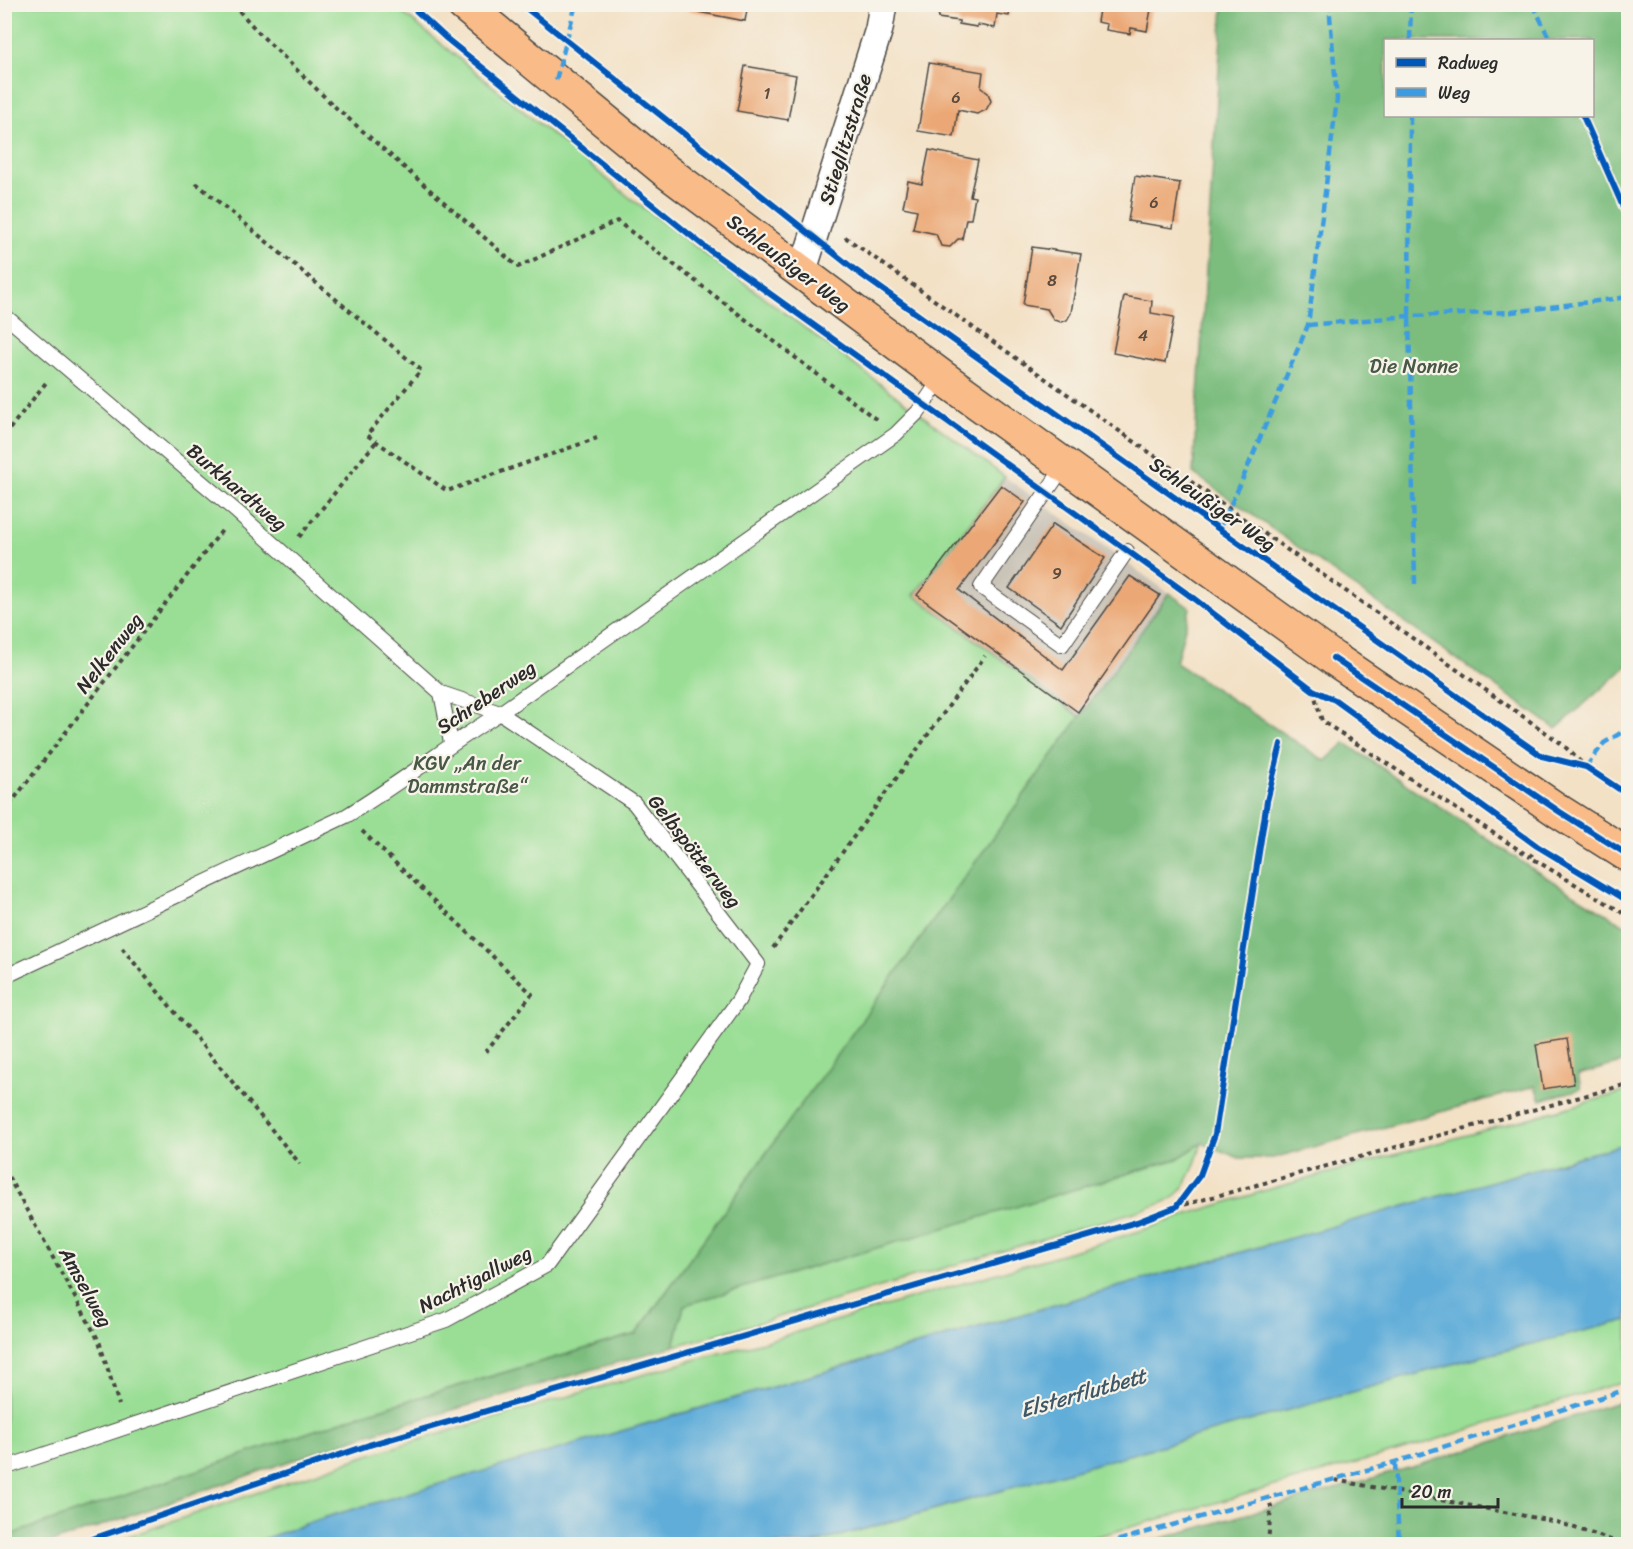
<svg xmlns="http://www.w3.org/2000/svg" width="1633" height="1549" viewBox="0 0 1633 1549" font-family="Sriracha,sans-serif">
<rect width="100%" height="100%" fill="#f7f3e8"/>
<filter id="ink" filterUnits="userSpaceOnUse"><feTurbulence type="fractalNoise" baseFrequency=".0167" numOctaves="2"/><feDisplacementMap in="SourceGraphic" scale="12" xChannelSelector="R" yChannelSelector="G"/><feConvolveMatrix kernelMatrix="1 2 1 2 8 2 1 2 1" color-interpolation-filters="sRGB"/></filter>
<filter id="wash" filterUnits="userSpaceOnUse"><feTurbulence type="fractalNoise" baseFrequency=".008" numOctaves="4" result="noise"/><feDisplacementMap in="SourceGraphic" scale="24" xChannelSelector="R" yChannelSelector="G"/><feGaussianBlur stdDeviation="1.35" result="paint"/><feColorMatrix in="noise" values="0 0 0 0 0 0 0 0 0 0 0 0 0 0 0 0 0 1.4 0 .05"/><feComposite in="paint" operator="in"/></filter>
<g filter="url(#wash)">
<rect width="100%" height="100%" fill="#f3e1c6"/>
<path fill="#c9c3b8" d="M1005 477 1169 593 1080 717 914 594Z"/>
<path fill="#9ade95" stroke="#628460" stroke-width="1.5" d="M4 5H393L629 197 1005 477 914 595 1080 717 636 1334 359 1415 5 1537Z
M1628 1091V1143L1075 1299 323 1518 249 1544H106L371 1454 690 1361 763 1342 1140 1231 1179 1217 1270 1189Z
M1202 1143C1196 1162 1189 1184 1174 1197 1164 1205 1146 1208 1134 1212L758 1323 674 1346 684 1305 1177 1159Z
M1628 1320V1380L1413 1447 1113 1532 1067 1544H811L1463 1361Z"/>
<path fill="#7bbd7e" stroke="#537454" stroke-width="1.5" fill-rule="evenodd" d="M1223 5H1628V665L1556 729 1193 473ZM1386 40H1592V116H1386Z
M1169 593 1190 608 1176 663 1325 761 1345 743 1531 868 1628 927V1061L1578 1075 1581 1089 1540 1100 1535 1086 1273 1158H1239L1202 1143 1177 1159 684 1305 674 1346 366 1435 48 1544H5L4 1537 359 1415 636 1334Z
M1628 1399V1544H1141L1419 1465Z"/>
<path fill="#60add9" stroke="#466c82" stroke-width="1.5" d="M1628 1143V1320L1463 1361 811 1544H249L323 1518 1075 1299Z"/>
<g id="blocks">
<path fill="#eba774" d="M657 4H748L745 21Z
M941 4H1011L1009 16 997 14 995 28 977 25V27L959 24V21L938 18Z
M1100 4H1152L1147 31 1131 28 1130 34 1106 30 1107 24 1097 22Z
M929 63 983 72 981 88 988 93 991 101 986 110 977 114 958 110 954 137 918 131Z
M745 66 796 75 788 120 737 111Z
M929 150 978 160 970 196 975 197 971 219H966L962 239H958L950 247 941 246 936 234 913 229 917 210 903 207 908 181 922 184Z
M1135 176 1180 183 1173 228 1128 221Z
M1032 247 1081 254 1071 313 1067 320 1061 322 1054 320 1047 309 1023 305Z
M1124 296 1152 301 1151 313 1174 317 1165 363 1113 353Z
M1001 485 1025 502 959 590 1063 670 1130 576 1160 595 1078 712 917 595Z
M1053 524 1105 558 1061 625 1009 588Z
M1567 1039 1574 1084 1543 1089 1536 1044Z"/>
</g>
</g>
<g filter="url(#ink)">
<use href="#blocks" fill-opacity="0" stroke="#494642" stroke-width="1.5"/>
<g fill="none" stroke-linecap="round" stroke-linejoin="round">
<g stroke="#494642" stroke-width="16">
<path id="service" d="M4 315 237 512 441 693 451 743
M1065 465 981 587 1062 645 1127 551
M4 977 346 816C399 784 447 746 500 713L896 434 918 412 942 377
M4 1468 446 1320 547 1265 738 1001 758 964 634 803 500 713 441 693"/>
</g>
<g stroke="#494642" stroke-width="30">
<path id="minor" d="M802 273 879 29 883 4"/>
</g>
<g stroke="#494642" stroke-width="36">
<path id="primary" d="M463 4 666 171 942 377 1333 658 1560 812 1628 855"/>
</g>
<path stroke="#494642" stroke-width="4" stroke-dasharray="4.5 4.5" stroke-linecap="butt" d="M233 4 258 32 333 105 518 267 617 221 877 420
M196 183 421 370 367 435 447 491 597 438
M845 237 1562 744 1586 767
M4 436 48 380
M299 537 376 442
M1313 690 1322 721 1530 857
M4 812 223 529
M362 831 532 994 486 1052
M1537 846 1530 857 1628 916
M122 948 300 1164
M773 948 985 656
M4 1169 99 1341 119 1405
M1176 1207 1628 1084
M1335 1480 1557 1522 1623 1544
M1268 1544 1271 1507 1269 1498"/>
<use href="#service" stroke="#fff" stroke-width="14"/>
<use href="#minor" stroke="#fff" stroke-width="27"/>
<use href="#primary" stroke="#f9bc89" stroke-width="33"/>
<path stroke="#3d9ce1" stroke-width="4.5" stroke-dasharray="9 4.5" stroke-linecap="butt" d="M1533 4 1550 40
M1410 40 1411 4
M556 80 576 4
M1410 116 1409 316 1415 584
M1308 325 1409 316 1512 312 1628 297
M1219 529 1240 485 1308 325 1337 99 1329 4
M1586 767 1604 743 1619 734 1628 726
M1395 1462 1399 1544
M1105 1544 1395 1462 1628 1389"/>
<g stroke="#f7f3e8" stroke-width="10">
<path id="cycleway" d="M409 4 447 39 705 247 1189 595 1313 690 1335 700 1537 846 1628 901
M521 4 855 270 1219 529 1542 756 1586 767 1628 795
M1583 116 1628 218
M1333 658 1560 812 1628 855
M77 1544 369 1445 1137 1222 1176 1207 1200 1175 1215 1134 1267 801 1281 744"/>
</g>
<use href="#cycleway" stroke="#0057b8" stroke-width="6"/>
</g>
</g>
<g text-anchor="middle" stroke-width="4.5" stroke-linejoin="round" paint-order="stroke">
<g font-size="16" fill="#5b4a3d">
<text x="767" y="99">1</text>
<text x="956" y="103">6</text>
<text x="1154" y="208">6</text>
<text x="1052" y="286">8</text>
<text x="1143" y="341">4</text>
<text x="1057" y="579">9</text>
</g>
<g font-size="20" fill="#2b2b2b" stroke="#f7f3e8">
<text transform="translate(845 139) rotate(-73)" y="7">Stieglitzstraße</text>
<text transform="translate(789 263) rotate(37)" y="7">Schleußiger Weg</text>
<text transform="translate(237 487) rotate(40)" y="7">Burkhardtweg</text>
<text transform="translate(1213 504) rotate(35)" y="7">Schleußiger Weg</text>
<text transform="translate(109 653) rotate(-52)" y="7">Nelkenweg</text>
<text transform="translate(486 697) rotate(-34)" y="7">Schreberweg</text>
<text transform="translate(695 851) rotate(52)" y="7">Gelbspötterweg</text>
<text transform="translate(475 1279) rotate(-27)" y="7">Nachtigallweg</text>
<text transform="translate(86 1287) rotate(61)" y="7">Amselweg</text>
</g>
<g font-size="20" fill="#475846" stroke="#f7f3e8">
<text x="1414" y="373">Die Nonne</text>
<text x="467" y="770">KGV „An der<tspan x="467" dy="23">Dammstraße“</tspan></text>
</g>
<g font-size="21" font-style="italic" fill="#3e5868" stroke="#f7f3e8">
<text transform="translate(1083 1393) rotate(-16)" y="7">Elsterflutbett</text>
</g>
</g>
<rect width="1633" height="1549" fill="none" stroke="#f7f3e8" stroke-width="24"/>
<rect x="1384" y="39" width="210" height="78" fill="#f7f3e8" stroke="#a5a39c" stroke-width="1.5"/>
<rect x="1396" y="58" width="30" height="9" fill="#0057b8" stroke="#a5a39c" stroke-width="1.5"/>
<text x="1438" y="69" font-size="18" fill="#2b2b2b">Radweg</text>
<rect x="1396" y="88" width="30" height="9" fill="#3d9ce1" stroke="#a5a39c" stroke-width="1.5"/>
<text x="1438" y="99" font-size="18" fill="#2b2b2b">Weg</text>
<path d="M1402 1498v9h96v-9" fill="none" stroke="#2b2b2b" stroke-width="3"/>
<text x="1411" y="1498" font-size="18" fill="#2b2b2b" stroke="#f7f3e8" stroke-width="4.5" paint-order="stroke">20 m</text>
</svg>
